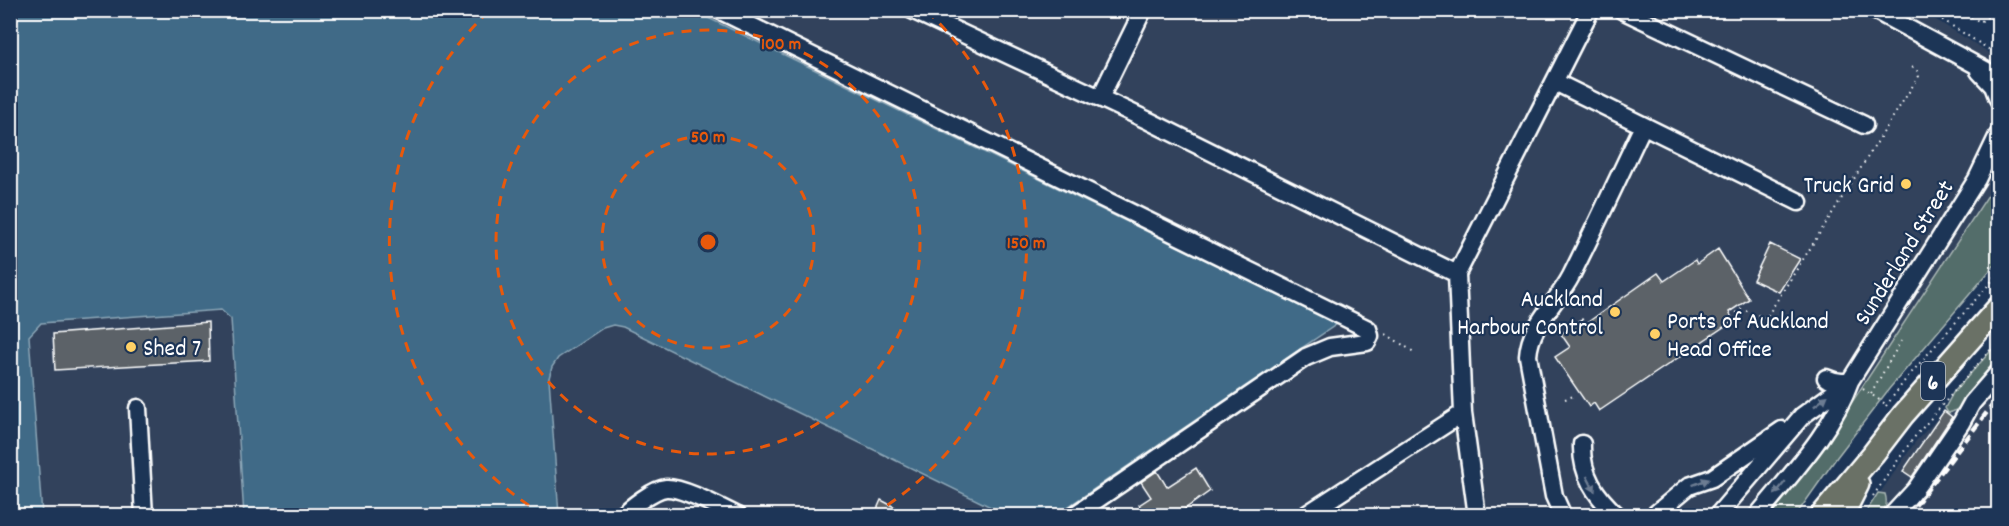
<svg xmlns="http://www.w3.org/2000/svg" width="2009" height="526" viewBox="0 0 2009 526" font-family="Dekko,sans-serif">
<rect width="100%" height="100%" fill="#1d3557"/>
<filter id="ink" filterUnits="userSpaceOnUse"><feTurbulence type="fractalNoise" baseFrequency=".0167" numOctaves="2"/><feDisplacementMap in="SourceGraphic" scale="12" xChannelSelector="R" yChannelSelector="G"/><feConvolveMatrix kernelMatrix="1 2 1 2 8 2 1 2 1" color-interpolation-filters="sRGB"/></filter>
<g filter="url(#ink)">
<path fill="#30425c" d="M1920 10 1998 58V180L1810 466 1769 515H559L549 378 552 367 558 358 603 328 613 325 623 327 1005 514 1060 512 1337 324 694 11Z
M221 310 231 319 244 515H42L29 336 41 323Z
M1998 355V515L1864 516 1916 441Z"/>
<path fill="#536d6a" stroke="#a9b6b4" stroke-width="1.5" d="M1998 180V261L1889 389 1837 457 1796 515 1769 516 1810 466Z
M1998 343V365C1986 376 1963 412 1948 413L1945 408 1953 393Z
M1878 493 1885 494C1888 503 1886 509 1879 515H1864Z"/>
<path fill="#406b87" stroke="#8ca6b7" stroke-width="1.5" d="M10 11H694L1337 324 1060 512 1005 514 623 327 613 325 603 328 558 358 552 367 549 378 559 515 244 516 231 319 221 310 41 323 29 336 42 515H11Z"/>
<path fill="#5b6267" stroke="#fff" stroke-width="1.5" d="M1770 244 1800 259 1779 292 1753 280Z
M1718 249 1749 299 1729 312 1732 318 1731 322 1599 411 1594 403 1589 407 1555 357 1570 347 1561 334 1582 319 1585 324 1658 273 1664 281 1695 260 1697 264Z
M208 322 209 361 55 370 53 334Z
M1944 411 1952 417 1912 477 1903 471Z
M1196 468 1210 491 1175 516H1146L1139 505 1151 497 1141 482 1157 471 1167 487Z
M881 500 912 516H874Z"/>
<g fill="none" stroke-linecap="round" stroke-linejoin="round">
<g stroke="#fff" stroke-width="21">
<path id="minor" d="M719 10 1368 329 1370 336 1367 342 1330 347 1306 357 1073 516
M912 10 1149 121 1457 274
M1622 10 1864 125
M1874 10 1998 77
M1979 71 1993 86 1998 99
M1555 82 1799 202
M1100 98 1143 10
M1826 378C1834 382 1841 383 1850 381
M138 408 144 516
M1463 413 1477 516
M1582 444C1581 474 1595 496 1618 516
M1892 515 1916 489 1961 423 1972 403 1998 373
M622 516C631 507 654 489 666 488 683 487 721 508 738 516
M1304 516 1463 413 1457 274 1589 13 1586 10
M1563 516 1554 496 1528 356C1530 324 1557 303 1571 276 1596 226 1619 176 1643 126
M1653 516 1689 486 1712 478 1782 430
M1717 516 1802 416 1850 381
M1757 516C1791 474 1832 432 1850 381L1977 179 1998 135"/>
</g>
<g stroke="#fff" stroke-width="26">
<path id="major" d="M1821 516 1873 454 1903 415 1998 308
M1842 516 1858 484"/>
</g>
<path stroke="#fff" stroke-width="2" stroke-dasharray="1.5 4.5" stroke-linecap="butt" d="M1927 10 1998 55
M1961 10 1980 22 1998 10
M1736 319 1737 311 1741 309 1766 318 1919 76 1917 70 1910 66
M1386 334 1414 352
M1863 389 1887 405
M1871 394 1901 341
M1565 399 1576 395
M1886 406 1906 379 1998 274
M1873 496 1912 440 1998 341"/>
<use href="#minor" stroke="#1d3557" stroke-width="16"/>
<use href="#major" stroke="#6a7166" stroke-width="21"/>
<path stroke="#fff" stroke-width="4.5" stroke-dasharray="9 4.5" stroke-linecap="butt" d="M1907 516 1998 398
M1990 516 1998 503"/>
</g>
<defs><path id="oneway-solid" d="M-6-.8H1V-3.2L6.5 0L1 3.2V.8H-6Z" transform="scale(1.5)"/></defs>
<g fill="#6c7c92">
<use href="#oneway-solid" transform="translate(1821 401) rotate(-38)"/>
<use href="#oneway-solid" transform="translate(1701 482) rotate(-20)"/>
<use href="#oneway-solid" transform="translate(1591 484) rotate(62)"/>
<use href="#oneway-solid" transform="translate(1780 488) rotate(129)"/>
</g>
</g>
<g fill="none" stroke="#e8590c" stroke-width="3" stroke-dasharray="10 8">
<circle cx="708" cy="242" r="106"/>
<circle cx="708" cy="242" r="212"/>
<path d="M544 515A318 318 0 0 1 489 11M927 11A318 318 0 0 1 872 515"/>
</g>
<g fill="#ffd166" stroke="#1d3557" stroke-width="2">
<circle cx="1906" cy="184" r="6"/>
<circle cx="1615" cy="312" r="6"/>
<circle cx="1655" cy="334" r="6"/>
<circle cx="131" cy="347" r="6"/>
</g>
<g text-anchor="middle" stroke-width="4.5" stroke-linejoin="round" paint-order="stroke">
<rect fill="#1d3557" stroke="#bbc2cd" stroke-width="1.5" x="1921" y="362" width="24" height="38" rx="4.5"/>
<g font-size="22" font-weight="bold" fill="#fff">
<text x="1933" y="389">6</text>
</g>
<g font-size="24" fill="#fff" stroke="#1d3557" text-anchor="end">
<text x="1894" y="192">Truck Grid</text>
<text x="1603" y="306">Auckland<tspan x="1603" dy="28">Harbour Control</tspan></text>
<text x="1667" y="328" text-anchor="start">Ports of Auckland<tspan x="1667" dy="28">Head Office</tspan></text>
<text x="143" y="355" text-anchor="start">Shed 7</text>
</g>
<g font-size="24" fill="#fff" stroke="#1d3557">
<text transform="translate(1903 252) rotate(-58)" y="8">Sunderland Street</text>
</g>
</g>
<circle cx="708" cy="242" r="9" fill="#e8590c" stroke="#1d3557" stroke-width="3"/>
<g font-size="18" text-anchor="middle" font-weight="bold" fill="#e8590c" stroke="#1d3557" stroke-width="4.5" stroke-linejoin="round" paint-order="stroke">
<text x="781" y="49">100 m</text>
<text x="708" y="142">50 m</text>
<text x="1026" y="248">150 m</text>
</g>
<rect width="2009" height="526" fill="none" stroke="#1d3557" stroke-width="36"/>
<rect x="18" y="18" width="1973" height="490" fill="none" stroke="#fff" stroke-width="2" filter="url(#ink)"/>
</svg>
